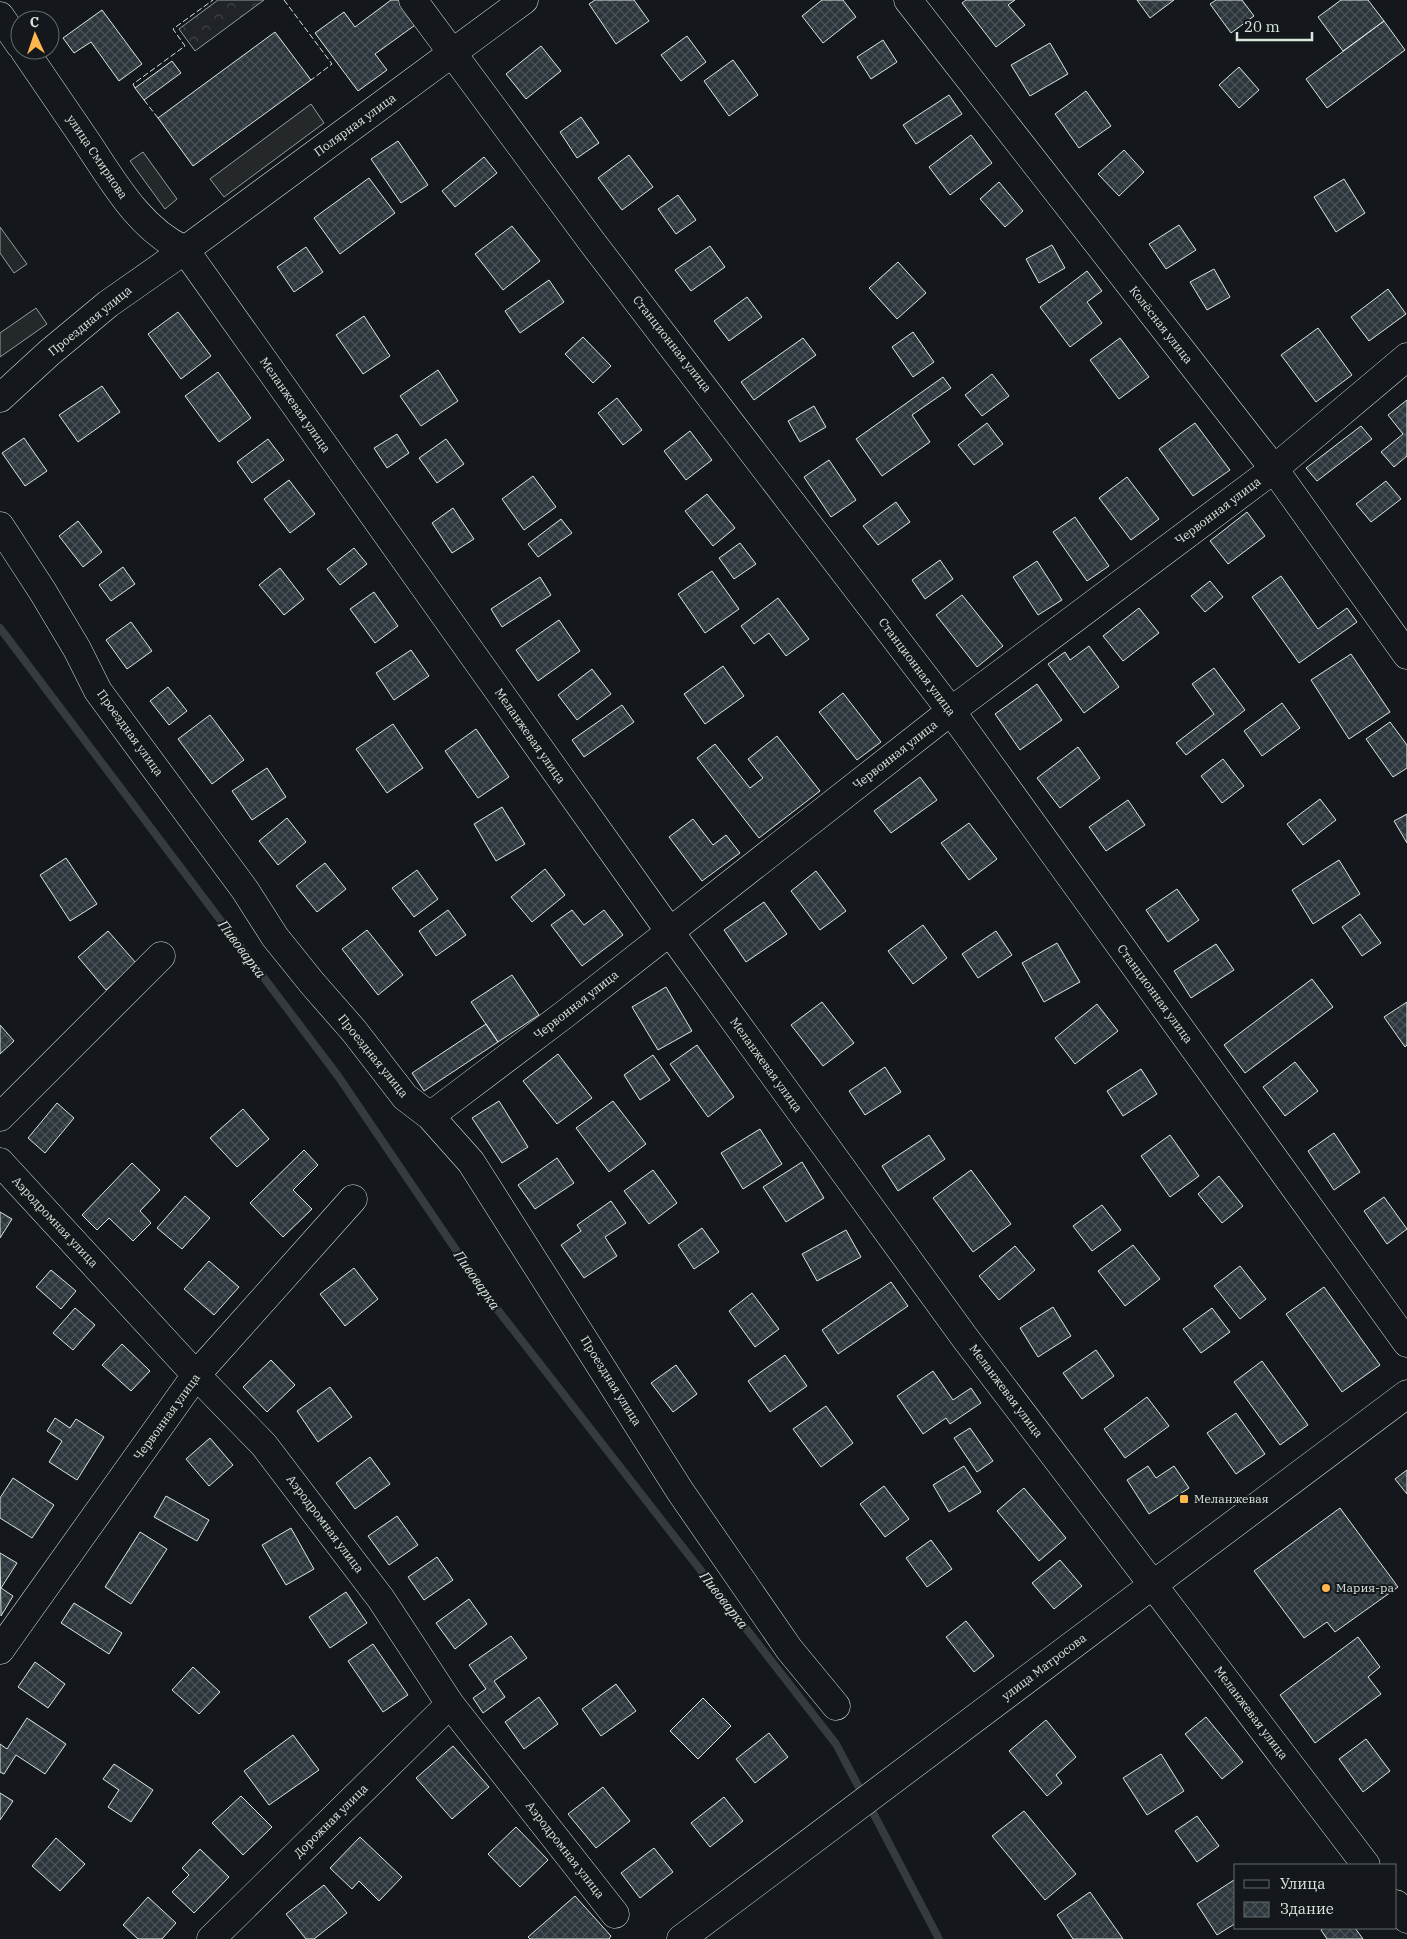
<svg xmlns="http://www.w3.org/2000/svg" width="1407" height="1939" viewBox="0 0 1407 1939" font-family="'IBM Plex Serif',serif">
<defs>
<pattern id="park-crowns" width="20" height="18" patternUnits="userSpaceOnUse" patternTransform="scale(1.25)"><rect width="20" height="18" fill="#202428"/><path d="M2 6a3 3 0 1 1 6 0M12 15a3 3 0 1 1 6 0" fill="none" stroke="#404447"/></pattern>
<pattern id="building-cross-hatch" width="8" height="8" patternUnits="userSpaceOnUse" patternTransform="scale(1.25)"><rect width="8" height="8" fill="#2c363c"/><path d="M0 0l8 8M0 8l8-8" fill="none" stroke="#4a5358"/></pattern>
</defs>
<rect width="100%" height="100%" fill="#14181c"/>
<path fill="url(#park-crowns)" stroke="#939e99" d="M218 0H264L195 51 179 29Z"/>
<path fill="#24282b" stroke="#939e99" d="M311 104 324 123 224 197 210 179Z
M143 152 177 199 165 209 130 161Z
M0 227 27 264 14 273 0 253Z
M36 308 47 324 0 357V333Z"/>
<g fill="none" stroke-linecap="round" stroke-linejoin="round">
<path stroke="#363b3e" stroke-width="8" d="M0 628 338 1076 490 1300 836 1744 863 1795
M869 1805 939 1939"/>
</g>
<path fill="url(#building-cross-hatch)" stroke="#d8e6dc" d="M391 0H401L418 23 375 54 387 70 358 91 315 33 344 12 355 27Z
M595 0H634L649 21 616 44 589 4Z
M822 0H843L856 17 823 43 802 16Z
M966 0H1015L1008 5 1025 25 996 47 962 3Z
M1137 0H1174L1150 18Z
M1216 0H1242L1254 16 1231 33 1210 4Z
M1341 0H1368L1384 21 1343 51 1318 17Z
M102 10 142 64 119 81 91 42 74 53 63 38Z
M1384 21 1405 50 1327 108 1306 79Z
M275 32 311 80 193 166 158 118Z
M687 36 706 62 681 81 661 55Z
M883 40 897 62 871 79 857 57Z
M1050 43 1068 74 1030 96 1011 65Z
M541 46 561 71 526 99 506 74Z
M733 60 758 95 729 116 704 81Z
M172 61 181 73 144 100 135 88Z
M1239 67 1259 90 1239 108 1219 85Z
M1086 91 1111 126 1079 148 1055 114Z
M949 95 962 114 916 144 903 125Z
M581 117 599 143 577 158 560 132Z
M971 135 992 163 950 195 929 167Z
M398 141 428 185 401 203 371 159Z
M1124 150 1144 172 1119 196 1098 174Z
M629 155 653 187 622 210 598 178Z
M484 157 497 173 455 207 442 191Z
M369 178 395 213 340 254 314 218Z
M1344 179 1365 213 1336 232 1314 197Z
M999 182 1023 211 1005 227 980 199Z
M678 195 696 220 676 234 658 209Z
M1179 225 1196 250 1166 269 1149 244Z
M512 226 540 261 503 290 475 254Z
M1052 245 1065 268 1039 283 1026 259Z
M710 246 725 267 691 291 675 270Z
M306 247 323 272 294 292 277 267Z
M898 262 926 293 897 319 869 288Z
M1214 269 1230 297 1207 310 1190 282Z
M1087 271 1102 291 1087 302 1102 323 1070 347 1040 307Z
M549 280 564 302 520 333 505 311Z
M1388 289 1406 314 1369 341 1351 317Z
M747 297 762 317 729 341 714 321Z
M178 312 211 356 181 379 148 334Z
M364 316 390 356 363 374 336 335Z
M1318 328 1352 375 1316 402 1281 355Z
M913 332 934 362 913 377 892 347Z
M583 337 611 366 593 383 565 354Z
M803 338 816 355 754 400 741 382Z
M1120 338 1149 377 1119 399 1090 360Z
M438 370 458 401 421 426 400 396Z
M218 372 251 418 219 442 185 396Z
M992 374 1009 396 982 416 965 395Z
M943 377 951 388 912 415 930 442 882 476 856 439Z
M102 386 120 412 78 442 59 415Z
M617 398 642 430 623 445 598 413Z
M1407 400V456L1394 467 1381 452 1403 434 1388 415Z
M814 406 826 427 800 442 788 421Z
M987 423 1003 444 974 465 958 445Z
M1195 423 1230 470 1193 496 1159 449Z
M1361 426 1372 439 1317 481 1306 468Z
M690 431 712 460 686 480 664 451Z
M397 434 409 453 387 468 374 448Z
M24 438 47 471 25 486 2 453Z
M268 439 284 460 252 483 237 462Z
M446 439 464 464 437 483 419 458Z
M829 460 856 500 831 517 804 477Z
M533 476 556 507 524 530 502 499Z
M1127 477 1159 519 1131 540 1099 498Z
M289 480 315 514 290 533 264 499Z
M1386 481 1401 499 1371 522 1356 504Z
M707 494 735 528 713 546 685 511Z
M896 502 910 522 878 545 863 526Z
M453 508 474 539 452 553 432 523Z
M1247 512 1265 536 1228 564 1210 541Z
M1075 517 1109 566 1087 581 1053 532Z
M561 519 572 533 538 557 528 544Z
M78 521 102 552 83 567 59 536Z
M740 543 756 564 734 579 719 558Z
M354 548 367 564 340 585 327 569Z
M940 560 953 579 925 599 912 580Z
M1037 561 1062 600 1038 615 1013 577Z
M123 567 135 584 111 601 99 585Z
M280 568 304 599 284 615 259 585Z
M712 571 739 609 705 633 678 594Z
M1281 576 1318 629 1347 608 1357 622 1299 663 1252 597Z
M540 577 551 595 502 627 491 609Z
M1210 581 1223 597 1205 612 1191 596Z
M374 592 398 626 375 643 350 609Z
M962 595 1003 646 977 667 936 615Z
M778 598 809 639 786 656 769 633 754 644 741 626Z
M1139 608 1159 633 1123 661 1103 636Z
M559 620 580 651 538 681 516 650Z
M131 622 152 651 127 669 106 640Z
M1089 646 1119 687 1084 713 1048 664 1065 652 1070 660Z
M411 650 429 676 394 700 376 673Z
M1351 654 1390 712 1349 739 1311 680Z
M723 666 744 696 705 724 684 694Z
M1214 668 1245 710 1186 755 1176 743 1214 714 1192 684Z
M592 669 611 694 577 720 558 695Z
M1037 684 1062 720 1020 750 995 714Z
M168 687 187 711 169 725 150 701Z
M843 693 881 742 857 760 819 712Z
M1282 703 1300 728 1262 756 1244 731Z
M622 705 634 722 584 757 572 740Z
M210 715 244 760 212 784 178 739Z
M1390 722 1407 745V768L1393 777 1366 739Z
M393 724 423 768 387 793 356 749Z
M476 729 509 777 478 798 445 751Z
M777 736 820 791 759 838 697 758 715 744 750 788 763 778 748 759Z
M1078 747 1100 778 1060 808 1037 778Z
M1223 759 1244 786 1222 803 1201 776Z
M267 768 286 797 252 820 232 791Z
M920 777 937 800 891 833 874 811Z
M1320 799 1336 820 1303 845 1287 824Z
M1128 800 1145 825 1106 851 1089 827Z
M502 807 525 844 496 861 474 824Z
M1407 814V843L1394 821Z
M287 818 306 842 278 865 259 841Z
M693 819 713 845 726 835 740 853 702 881 669 837Z
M969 823 997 859 969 880 941 843Z
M66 858 97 904 70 921 40 875Z
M1339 860 1360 894 1313 924 1292 890Z
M325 863 346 889 317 912 296 886Z
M545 869 565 895 532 922 511 897Z
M417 870 438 899 414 917 392 888Z
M816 871 846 911 820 930 791 891Z
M1177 889 1199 920 1168 942 1146 910Z
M764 902 787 934 746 962 724 930Z
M448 910 466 935 436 956 419 931Z
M572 910 584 925 604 910 623 935 582 966 551 925Z
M1360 914 1381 943 1362 956 1342 927Z
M923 925 947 958 913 984 888 951Z
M367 930 403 975 378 995 342 949Z
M108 931 136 963 106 990 78 957Z
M996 931 1012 955 978 978 962 954Z
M1057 943 1080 982 1044 1002 1022 963Z
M1216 944 1234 970 1191 998 1174 971Z
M512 975 539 1015 498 1042 471 1002Z
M1312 979 1333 1007 1245 1073 1224 1045Z
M666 987 692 1031 658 1050 632 1007Z
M822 1002 854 1043 823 1066 791 1025Z
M1407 1002V1045L1405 1047 1384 1017Z
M1097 1004 1118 1031 1075 1064 1055 1038Z
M486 1024 498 1042 424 1091 412 1073Z
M0 1025 14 1041 0 1054Z
M697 1045 734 1097 708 1117 670 1064Z
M558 1054 592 1098 557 1124 523 1081Z
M653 1055 670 1080 640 1100 624 1075Z
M1295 1062 1318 1091 1285 1116 1263 1087Z
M885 1067 901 1092 865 1115 849 1091Z
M1141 1069 1157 1094 1123 1116 1107 1091Z
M499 1101 528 1147 502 1163 472 1118Z
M613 1101 646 1144 609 1172 576 1128Z
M57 1103 74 1118 45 1153 28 1138Z
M243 1109 269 1139 237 1167 210 1138Z
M760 1129 782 1164 743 1189 721 1153Z
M1334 1133 1360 1172 1334 1190 1308 1151Z
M929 1135 945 1159 898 1191 882 1166Z
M1170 1135 1199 1176 1170 1197 1141 1156Z
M304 1150 318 1165 293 1190 312 1209 283 1237 250 1203Z
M557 1158 574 1183 535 1209 518 1185Z
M802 1162 824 1198 786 1222 763 1187Z
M132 1163 160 1190 140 1211 151 1223 133 1241 109 1218 97 1230 82 1215Z
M653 1170 677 1203 649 1224 624 1191Z
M971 1170 1011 1224 973 1252 933 1198Z
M1219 1176 1243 1206 1222 1223 1198 1194Z
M185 1196 210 1218 182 1249 157 1228Z
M1384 1197 1407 1229 1387 1244 1364 1211Z
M611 1201 626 1223 605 1237 617 1256 584 1278 561 1245 581 1231 577 1225Z
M1102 1205 1121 1230 1092 1251 1073 1226Z
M0 1212 12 1219 0 1238Z
M702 1228 719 1252 694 1269 678 1245Z
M846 1230 861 1257 817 1281 802 1254Z
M1133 1245 1160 1279 1125 1306 1098 1271Z
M1015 1246 1035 1270 999 1300 979 1276Z
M209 1261 239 1287 214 1315 184 1289Z
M1240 1266 1266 1299 1240 1319 1214 1286Z
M354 1268 378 1299 345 1326 320 1294Z
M51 1270 76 1291 61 1309 36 1287Z
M891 1282 908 1306 838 1354 822 1330Z
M1324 1287 1380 1365 1342 1392 1286 1314Z
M752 1293 779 1329 755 1347 729 1311Z
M1053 1307 1071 1336 1038 1357 1020 1328Z
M75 1308 95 1325 73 1350 53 1333Z
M1212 1308 1230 1332 1201 1353 1183 1329Z
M122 1344 150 1371 131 1391 102 1365Z
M1096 1350 1114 1376 1082 1399 1063 1373Z
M785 1355 807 1386 770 1412 748 1381Z
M271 1360 295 1385 267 1412 243 1387Z
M1262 1361 1308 1425 1280 1445 1234 1382Z
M676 1365 697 1394 673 1412 651 1383Z
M933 1371 953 1400 971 1388 981 1403 950 1424 946 1418 923 1434 897 1396Z
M330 1387 352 1417 318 1442 297 1411Z
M1147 1397 1169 1426 1125 1458 1104 1429Z
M826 1406 853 1443 821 1467 793 1429Z
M1236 1413 1265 1454 1236 1474 1207 1433Z
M55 1418 70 1428 76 1419 104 1437 77 1480 49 1462 62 1441 47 1431Z
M970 1428 993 1461 977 1472 954 1438Z
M210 1438 233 1465 209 1486 186 1459Z
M370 1457 390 1484 355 1509 336 1483Z
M964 1466 981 1492 949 1512 933 1485Z
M1148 1466 1156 1478 1174 1466 1189 1488 1149 1514 1127 1480Z
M1407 1470V1494L1395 1479Z
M13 1478 54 1505 32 1538 0 1518V1498Z
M884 1486 909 1519 885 1537 860 1504Z
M1024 1488 1066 1538 1039 1561 997 1511Z
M166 1496 209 1520 197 1541 154 1517Z
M1340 1508 1398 1587 1335 1632 1327 1622 1304 1638 1254 1571Z
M397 1516 418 1545 389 1565 368 1536Z
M291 1528 314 1569 286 1585 262 1545Z
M140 1532 167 1549 131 1604 105 1587Z
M931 1540 952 1569 927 1587 906 1558Z
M0 1553 17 1563 1 1588 13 1596 1 1616Z
M437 1557 453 1580 424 1600 408 1577Z
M1060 1560 1082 1586 1054 1609 1032 1583Z
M346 1592 367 1623 330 1648 309 1617Z
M469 1599 487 1624 455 1649 436 1623Z
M74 1603 122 1633 109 1654 61 1623Z
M966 1621 994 1656 974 1672 946 1637Z
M511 1636 527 1658 494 1681 505 1697 483 1713 473 1698 486 1689 469 1665Z
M1358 1637 1380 1667 1368 1677 1381 1694 1315 1743 1280 1695Z
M373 1644 408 1695 383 1712 348 1661Z
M35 1662 65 1684 48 1708 18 1687Z
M193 1667 220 1692 199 1714 172 1690Z
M616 1684 636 1711 601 1736 582 1709Z
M539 1697 558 1724 524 1749 505 1722Z
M703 1698 731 1726 698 1759 670 1731Z
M1206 1717 1243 1762 1222 1779 1185 1734Z
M27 1718 66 1744 45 1774 16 1755 4 1774 0 1772V1744L7 1749Z
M1046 1720 1076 1757 1056 1775 1062 1783 1047 1796 1009 1751Z
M769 1733 788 1757 755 1783 736 1759Z
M293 1735 319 1770 269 1805 244 1771Z
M1366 1739 1390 1771 1363 1792 1339 1759Z
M453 1746 489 1787 452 1819 416 1778Z
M1161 1754 1184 1791 1147 1815 1123 1778Z
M114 1764 153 1790 131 1822 108 1807 119 1790 103 1779Z
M603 1787 630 1821 596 1848 568 1814Z
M0 1793 13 1801 0 1820Z
M241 1796 272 1827 243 1855 212 1823Z
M724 1797 743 1821 710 1847 691 1823Z
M1024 1811 1076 1874 1045 1900 992 1836Z
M1197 1816 1219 1846 1197 1862 1175 1831Z
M516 1827 548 1860 520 1887 488 1854Z
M360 1837 402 1877 379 1901 359 1881 352 1889 330 1868Z
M56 1838 85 1864 60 1891 32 1866Z
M654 1848 673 1872 640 1898 621 1873Z
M200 1849 229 1877 194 1913 172 1892 189 1875 182 1868Z
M1234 1880 1236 1882V1923L1217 1935 1197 1904Z
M324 1885 347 1913 314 1939H306L286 1914Z
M1090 1892 1123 1939H1073L1057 1915Z
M575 1896 611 1936 609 1939H530L528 1937Z
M148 1897 176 1923 162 1939H138L123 1925Z
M1324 1928H1355L1363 1939H1327L1321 1930Z"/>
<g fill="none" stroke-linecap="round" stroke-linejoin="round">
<g stroke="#d8e6dc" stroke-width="29">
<path id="minor" d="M413 0 592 242 951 711 1407 1343
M908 0 1274 469 1407 655
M0 16 20 45
M24 50C43 78 63 107 82 135 111 177 137 228 185 250
M185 250 670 932 965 1338 1366 1865
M0 398 49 353 108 304 185 250 524 0
M0 526 43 592 77 649 98 691 245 890 275 937 312 983 354 1031 405 1097 430 1116 471 1162 680 1491 789 1649 836 1706
M430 1116 565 1014 951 711 1274 469 1407 357
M0 1117 161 956
M0 1162 196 1375 264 1445 381 1599 450 1704 615 1914
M0 1650 196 1375 353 1199
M1396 1904 1407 1919
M211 1939 450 1704
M681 1939 1407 1394"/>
</g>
<use href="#minor" stroke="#14181c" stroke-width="28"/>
<path stroke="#d8e6dc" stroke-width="1" stroke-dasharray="6 2.5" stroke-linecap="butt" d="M284 0 332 64 311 80
M135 88 133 84 185 46 173 29 213 0
M144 100 158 118"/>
</g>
<g fill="#ffb74d" stroke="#14181c" stroke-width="2">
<rect x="1179" y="1494" width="10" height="10" rx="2.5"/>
<circle cx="1326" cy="1588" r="5"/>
</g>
<g text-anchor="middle" stroke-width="4" stroke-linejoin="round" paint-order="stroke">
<g font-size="12" fill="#d8e6dc" stroke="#14181c">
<text transform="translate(355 125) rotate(-36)" y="4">Полярная улица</text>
<text transform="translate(97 157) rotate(56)" y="4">улица Смирнова</text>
<text transform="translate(90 321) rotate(-39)" y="4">Проездная улица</text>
<text transform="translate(1161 325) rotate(52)" y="4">Колёсная улица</text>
<text transform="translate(672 344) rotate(52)" y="4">Станционная улица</text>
<text transform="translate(295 405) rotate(55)" y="4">Меланжевая улица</text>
<text transform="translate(1218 511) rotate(-37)" y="4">Червонная улица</text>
<text transform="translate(917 667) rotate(53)" y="4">Станционная улица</text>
<text transform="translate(130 733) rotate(54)" y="4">Проездная улица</text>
<text transform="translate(530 736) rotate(55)" y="4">Меланжевая улица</text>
<text transform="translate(895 755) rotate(-38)" y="4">Червонная улица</text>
<text transform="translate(1155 994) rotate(54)" y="4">Станционная улица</text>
<text transform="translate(576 1005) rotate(-38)" y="4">Червонная улица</text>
<text transform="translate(373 1056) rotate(51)" y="4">Проездная улица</text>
<text transform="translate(766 1065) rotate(54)" y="4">Меланжевая улица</text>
<text transform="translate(55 1222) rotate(47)" y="4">Аэродромная улица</text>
<text transform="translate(611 1381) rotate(58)" y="4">Проездная улица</text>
<text transform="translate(1006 1391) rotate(53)" y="4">Меланжевая улица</text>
<text transform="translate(167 1417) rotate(-54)" y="4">Червонная улица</text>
<text transform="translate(325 1524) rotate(53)" y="4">Аэродромная улица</text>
<text transform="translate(1044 1667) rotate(-37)" y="4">улица Матросова</text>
<text transform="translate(1251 1713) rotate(53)" y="4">Меланжевая улица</text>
<text transform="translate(331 1821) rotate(-45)" y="4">Дорожная улица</text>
<text transform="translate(565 1850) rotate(52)" y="4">Аэродромная улица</text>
</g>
<g font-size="12" fill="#d8e6dc" stroke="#14181c" text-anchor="start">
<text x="1194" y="1503">Меланжевая</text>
<text x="1336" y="1592">Мария-ра</text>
</g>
<g font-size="14" font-style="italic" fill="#d8e6dc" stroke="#14181c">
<text transform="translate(242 949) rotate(53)" y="5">Пивоварка</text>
<text transform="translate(477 1280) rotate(55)" y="5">Пивоварка</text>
<text transform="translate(724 1600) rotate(52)" y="5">Пивоварка</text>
</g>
</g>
<rect x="1234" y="1864" width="162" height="65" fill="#14181c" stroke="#626a69"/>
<rect x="1244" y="1880" width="25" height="8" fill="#14181c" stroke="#626a69"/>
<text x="1280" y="1889" font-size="15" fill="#d8e6dc">Улица</text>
<rect x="1244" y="1902" width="25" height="15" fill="url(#building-cross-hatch)" stroke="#626a69"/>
<text x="1280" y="1914" font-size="15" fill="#d8e6dc">Здание</text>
<g transform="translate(35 35) rotate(357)"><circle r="24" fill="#14181c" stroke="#626a69"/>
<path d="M0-4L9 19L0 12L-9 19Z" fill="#ffb74d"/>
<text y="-8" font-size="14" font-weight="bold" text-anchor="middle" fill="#d8e6dc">С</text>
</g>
<path d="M1237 32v8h75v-8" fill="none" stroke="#d8e6dc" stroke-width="2.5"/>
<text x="1244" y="32" font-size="15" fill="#d8e6dc" stroke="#14181c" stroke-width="4" paint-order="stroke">20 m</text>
</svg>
